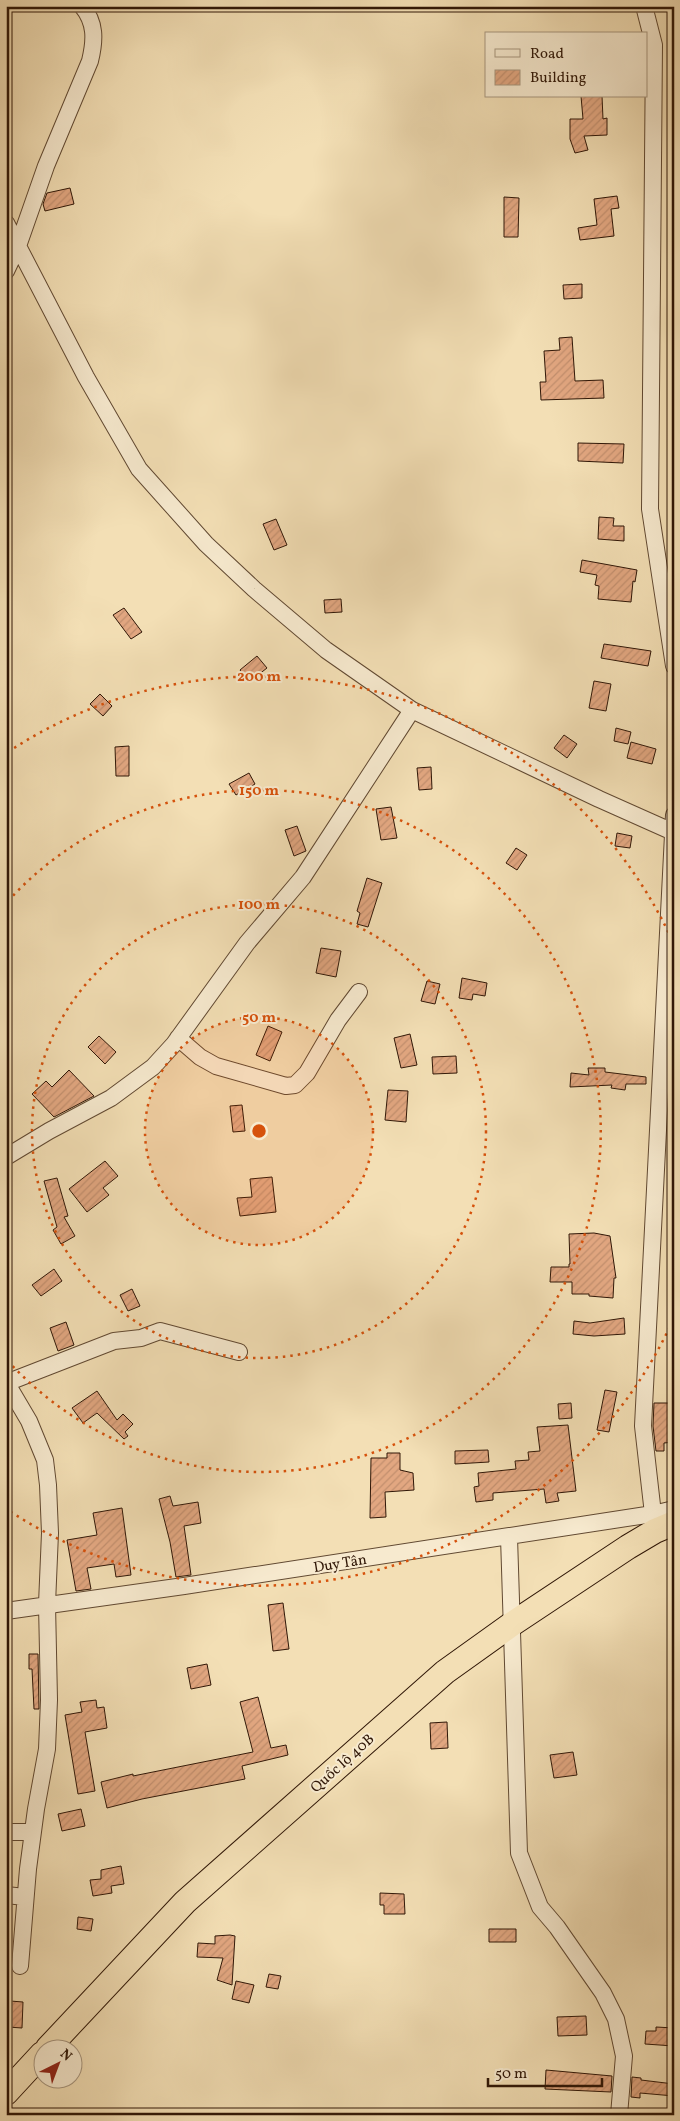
<svg xmlns="http://www.w3.org/2000/svg" width="680" height="2121" viewBox="0 0 680 2121" font-family="Vollkorn,serif">
<defs>
<pattern id="building-hatch" width="6" height="6" patternUnits="userSpaceOnUse" patternTransform="scale(1.25)"><rect width="6" height="6" fill="#e2a781"/><path d="M-1 1l2-2M0 6l6-6M5 7l2-2" fill="none" stroke="#c28f6e"/></pattern>
</defs>
<rect width="100%" height="100%" fill="#f3dfb5"/>
<filter id="stains"><feTurbulence type="fractalNoise" baseFrequency=".004" numOctaves="4"/><feColorMatrix values="0 0 0 0 .2 0 0 0 0 .09 0 0 0 0 .02 0 0 0 .5 -.17"/></filter>
<radialGradient id="worn" r=".72"><stop offset=".6" stop-color="#630" stop-opacity="0"/><stop offset="1" stop-color="#630" stop-opacity=".3"/></radialGradient>
<path fill="url(#building-hatch)" stroke="#301707" d="M581 96H602L603 119 607 118V135L584 136 588 150 575 153 570 139V119H583Z
M70 188 74 204 45 211 43 204 47 193Z
M617 196 619 208 611 209 614 236 580 240 578 228 597 225 594 199Z
M504 197 519 198 518 237H504Z
M582 284V298L564 299 563 285Z
M572 337 575 381 603 380 604 398 541 400 540 382H546L544 351 560 350 559 338Z
M578 443 624 444 623 463 578 461Z
M599 517 614 518 613 526H624V541L598 539Z
M276 519 287 545 274 550 263 524Z
M582 560 637 570 635 582 633 581 631 602 598 599 599 586 595 585 597 575 580 572Z
M341 599 342 612 325 613 324 600Z
M124 608 142 632 131 639 113 615Z
M604 644 651 651 648 666 601 658Z
M257 656 267 668 249 682 240 670Z
M594 681 611 684 606 711 589 708Z
M100 694 112 706 103 716 90 704Z
M616 728 631 732 628 744 614 741Z
M564 735 577 744 567 758 554 748Z
M631 742 656 749 652 764 627 758Z
M129 746V776H116L115 747Z
M431 767 432 789 419 790 417 768Z
M249 773 255 784 236 795 229 784Z
M391 807 397 838 381 840 376 809Z
M297 826 306 851 294 856 285 830Z
M617 833 632 836 630 848 615 846Z
M516 848 527 855 517 870 506 863Z
M367 878 382 883 368 927 357 924 360 913 357 911Z
M321 948 341 951 336 977 316 973Z
M462 978 487 983 485 996 473 994 472 1000 459 998Z
M427 981 440 984 435 1004 421 1001Z
M268 1026 282 1032 270 1061 256 1055Z
M410 1034 417 1065 401 1068 394 1038Z
M99 1036 116 1052 105 1064 88 1047Z
M456 1056 457 1073 433 1074 432 1057Z
M588 1068H605V1072L646 1077V1084H626L625 1090 611 1088 612 1085 570 1087 571 1073 589 1075Z
M69 1070 94 1096 54 1117 32 1094 46 1081 52 1087Z
M388 1090 408 1091 406 1122 385 1120Z
M242 1105 245 1131 233 1132 230 1106Z
M105 1161 118 1176 103 1188 109 1195 87 1212 69 1189Z
M272 1177 276 1212 240 1216 237 1198 252 1197 250 1179Z
M57 1178 68 1216 64 1217 75 1236 61 1244 53 1230 57 1227 44 1181Z
M594 1233 610 1236 616 1278H614L613 1298 589 1296V1294H572V1282H550L551 1267H569V1264H570L569 1234Z
M54 1269 62 1281 41 1296 32 1285Z
M132 1289 140 1306 128 1311 120 1295Z
M624 1318 625 1334 594 1336 573 1334 574 1321 590 1323Z
M66 1322 74 1345 58 1351 50 1328Z
M605 1390 617 1392 609 1432 597 1430Z
M97 1391 117 1420 123 1414 133 1424 125 1432 128 1436 124 1439 97 1413 83 1423 72 1408Z
M571 1403 572 1418 559 1419 558 1404Z
M654 1403H674V1442L664 1443V1451H656L653 1426Z
M568 1425 576 1491 557 1493 559 1501 546 1503 544 1489 493 1493V1500L476 1502 474 1487 479 1486 478 1473 516 1469 515 1461 529 1460 528 1452 540 1451 537 1427Z
M488 1450 489 1462 455 1464V1451Z
M387 1453H400V1470L413 1473 414 1490 385 1492 386 1517 370 1518 371 1458H387Z
M170 1496 173 1506 198 1502 201 1523 184 1526 191 1575 176 1577 170 1542 159 1499Z
M122 1508 131 1575 116 1577 114 1564 87 1568 91 1589 76 1591 67 1540 97 1535 93 1513Z
M283 1603 289 1649 273 1651 268 1605Z
M29 1654H38L39 1709H34L32 1669H29Z
M207 1664 211 1685 191 1689 187 1668Z
M258 1697 271 1748 286 1745 288 1755 242 1766 245 1779 142 1799 107 1808 101 1782 133 1774V1776L253 1752 240 1702Z
M96 1700 97 1708 104 1707 107 1728 85 1732 95 1791 78 1794 65 1715 82 1712 80 1702Z
M447 1722 448 1748 431 1749 430 1723Z
M573 1752 577 1775 554 1778 550 1755Z
M81 1809 85 1826 62 1831 58 1814Z
M121 1866 124 1884 111 1886 112 1893 93 1896 90 1880 101 1879V1870Z
M380 1893 404 1894 405 1914H384V1905H380Z
M78 1917 93 1919 91 1931 77 1929Z
M489 1929H516V1942H489Z
M230 1935 235 1936 232 1985 217 1980 223 1958 197 1957 198 1943 215 1944V1936Z
M269 1974 281 1976 278 1989 266 1987Z
M236 1981 254 1985 249 2003 232 1999Z
M10 2001 23 2002 22 2028 8 2027Z
M586 2016 587 2035 558 2036 557 2017Z
M656 2027 674 2028V2046L645 2044 646 2031H656Z
M546 2070 612 2076 611 2092 545 2089Z
M632 2077 641 2078V2080L674 2084V2096L640 2093V2098L631 2097Z"/>
<g fill="none" stroke-linecap="round" stroke-linejoin="round">
<g stroke="#614932" stroke-width="18">
<path id="minor" d="M644 6 654 45 650 509 674 666
M6 223 86 377 139 469 206 544 254 589 326 650 412 710 599 799 673 832
M6 271 18 246 46 166 90 61C95 40 96 23 82 6
M178 1038 200 1057 216 1066 286 1086 295 1085 307 1073 338 1020 359 992
M6 1157 49 1131 111 1098 153 1067 174 1044 247 943 303 877 412 710
M6 1382 29 1421 45 1460 48 1485 50 1533 47 1604 49 1700 47 1749 36 1809 28 1869 20 1966
M6 1383 114 1341 141 1338 160 1331 239 1352
M653 1514 643 1426 674 815
M509 1537 519 1853 540 1907 557 1927 603 1993 616 2019 624 2056 619 2115
M6 1611 184 1586 653 1514 674 1509
M6 1832H33
M6 1895 25 1897"/>
</g>
<g stroke="#301707" stroke-width="26">
<path id="highway" d="M48 2048 185 1902 445 1672 512 1624 628 1547 655 1531 674 1523
M6 2093 42 2054"/>
</g>
<use href="#minor" stroke="#f7eacf" stroke-width="16"/>
<use href="#highway" stroke="#f3dfb5" stroke-width="24"/>
</g>
<circle cx="259" cy="1131" r="114" fill="#d6520c" fill-opacity=".12"/>
<g fill="none" stroke="#d6520c" stroke-width="2.5" stroke-dasharray="2.5 5">
<circle cx="259" cy="1131" r="114"/>
<circle cx="259" cy="1131" r="227"/>
<path d="M8 901A341 341 0 1 1 8 1361"/>
<path d="M673 1320A455 455 0 0 1 8 1510M8 752A455 455 0 0 1 673 942"/>
</g>
<g text-anchor="middle" stroke-width="4" stroke-linejoin="round" paint-order="stroke">
<g font-size="15" fill="#301707" stroke="#f7eacf">
<text transform="translate(340 1563) rotate(-9)" y="5">Duy Tân</text>
<text transform="translate(342 1763) rotate(-42)" y="5">Quốc lộ 40B</text>
</g>
</g>
<circle cx="259" cy="1131" r="8" fill="#d6520c" stroke="#f7eacf" stroke-width="2.5"/>
<g font-size="15" text-anchor="middle" font-weight="bold" fill="#d6520c" stroke="#f7eacf" stroke-width="4" stroke-linejoin="round" paint-order="stroke">
<text x="259" y="681">200 m</text>
<text x="259" y="795">150 m</text>
<text x="259" y="909">100 m</text>
<text x="259" y="1022">50 m</text>
</g>
<rect width="680" height="2121" fill="none" stroke="#f3dfb5" stroke-width="25"/>
<rect x="8" y="8" width="665" height="2106" fill="none" stroke="#301707" stroke-width="2.5"/>
<rect x="12" y="12" width="655" height="2096" fill="none" stroke="#301707"/>
<rect x="485" y="32" width="162" height="65" fill="#f7eacf" stroke="#a7967f"/>
<rect x="495" y="49" width="25" height="8" fill="#f7eacf" stroke="#a7967f"/>
<text x="530" y="58" font-size="15" fill="#301707">Road</text>
<rect x="495" y="70" width="25" height="15" fill="url(#building-hatch)" stroke="#a7967f"/>
<text x="530" y="82" font-size="15" fill="#301707">Building</text>
<g transform="translate(58 2064) rotate(42)"><circle r="24" fill="#f7eacf" stroke="#a7967f"/>
<path d="M0-4L9 19L0 12L-9 19Z" fill="#8f2418"/>
<text y="-8" font-size="14" font-weight="bold" text-anchor="middle" fill="#301707">N</text>
</g>
<path d="M488 2078v8h114v-8" fill="none" stroke="#301707" stroke-width="2.5"/>
<text x="495" y="2078" font-size="15" fill="#301707" stroke="#f7eacf" stroke-width="4" paint-order="stroke">50 m</text>
<rect width="100%" height="100%" filter="url(#stains)"/>
<rect width="100%" height="100%" fill="url(#worn)"/>
</svg>
